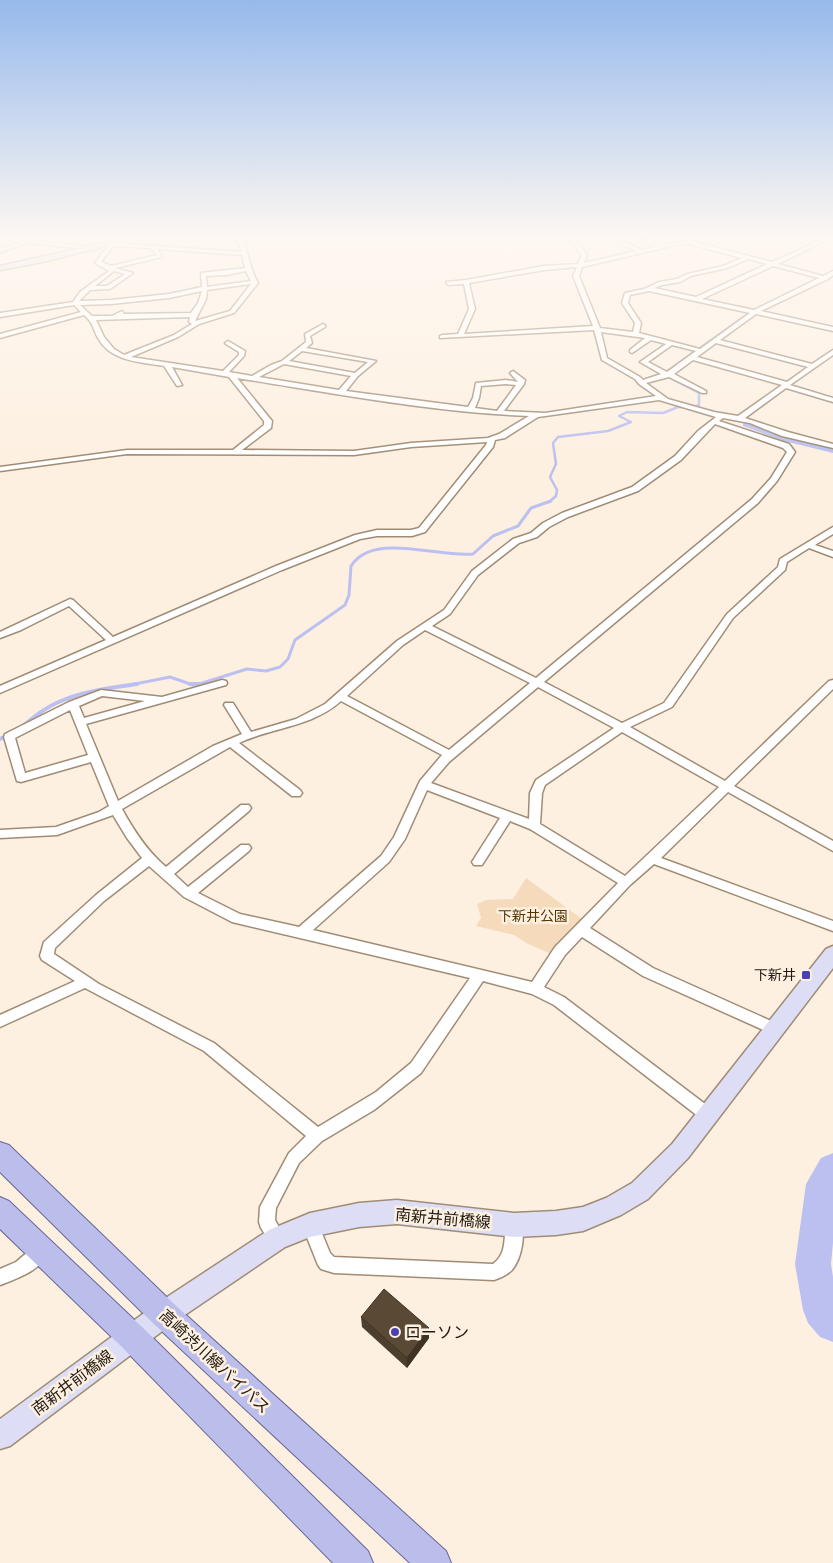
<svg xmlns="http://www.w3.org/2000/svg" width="833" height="1563" viewBox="0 0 833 1563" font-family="'Nunito Sans','Noto Sans JP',sans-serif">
<rect width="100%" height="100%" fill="#fdf0e1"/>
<path fill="#f5dabb" d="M526 878 582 919 549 953 526 943 514 935 476 926 481 918 477 904 486 900 513 899Z"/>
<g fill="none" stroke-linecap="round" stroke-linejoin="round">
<path stroke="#bcc0f1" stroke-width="2" d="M0 313 74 302
M688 356 747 314"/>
<path stroke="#bcc0f1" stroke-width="2.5" d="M549 502 556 496 557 490 550 477 556 464 553 443 558 437 608 431 631 422 619 416 627 412 663 413 678 407H694L699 405V393L670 378 666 372 690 355"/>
<path stroke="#bcc0f1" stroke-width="3" d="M130 685 170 677 193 685
M196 685 247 669 266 671 280 667 288 659 295 640 345 605 349 595 351 566C373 531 438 558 473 554L493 536 518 526 531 508 551 501"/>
<path stroke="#bcc0f1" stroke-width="4" d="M190 684H204
M22 727C34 717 46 707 61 701 84 691 112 688 137 684
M0 739 7 736"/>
<path fill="#bcc0f1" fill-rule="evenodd" d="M746 421 790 437 833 447V453L784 441 743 426V422Z"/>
<path fill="#bcc0f1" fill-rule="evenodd" d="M833 1153V1243L831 1264 833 1277V1342L820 1337 808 1323 803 1310 795 1264 806 1184 821 1158Z"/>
<g stroke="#a08c75" stroke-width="3">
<path id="street" d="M8 239H26L99 248 96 250 29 243 0 252V248L22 242Z
M237 239H242C249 254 249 267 258 283L234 313 199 324 178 337 131 357 223 371 239 355V352L226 344 225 343 228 341 245 351 244 356 229 372 252 376 271 365 282 361 306 342 305 334 323 324 325 325V327L310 336 312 343 306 348 376 361 358 376 346 391 468 407 473 398 476 383 506 380 518 382 510 373 513 371 525 380 524 384 504 411 545 413 656 396 639 384 635 379 602 360 594 330 440 338V336L442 335 458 334 469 309 464 284 448 285 446 282 466 280 544 266 578 264 581 255 571 239H576L587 255 584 263 636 251 609 239H616L642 250 656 246 641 239C648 239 653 243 660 244 669 246 687 239 697 239L691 241 772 262 823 239H829L778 264 823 276 833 271V275L828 279 761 311 833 327V331L756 314 720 340 812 364 833 350V355L790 385 833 398V402L786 388 745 418 788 432 833 444V448L782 436 750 423 723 418 719 421 789 444 795 452 777 481 758 503 544 682 622 723 664 703 727 614 778 567 780 559 833 527V534L815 545 833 551V557L809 548 787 562 785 570 733 618 672 707 630 727 725 781 829 681 833 680V689L734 786 833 841V851L728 792 661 858 833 921V931L654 864 630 885 590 928 653 968 780 1025 782 1029 780 1033 775 1035 770 1033 643 976 582 937 565 955 544 987 564 997 713 1110 716 1115 713 1120 708 1122 703 1120 554 1005 532 994 483 981 421 1073 374 1110 322 1141 299 1163 276 1208 275 1220 285 1238 283 1244 277 1246 271 1244 261 1228 259 1222 260 1207 289 1153 306 1136 204 1051 85 988 0 1027V1015L75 981 42 960 40 956 44 942 96 895 142 858 127 838 113 815 57 835 0 838V830L56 827 99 812 109 806 91 762 21 782 17 781 4 737 5 734 69 702 101 690 162 697 222 680 226 681 227 683 226 685 86 724 118 801 213 746 242 734 224 705 225 703H233L251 732 296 719 325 704 397 641 444 610 472 571 513 539 531 533 543 523 562 513 632 487 675 456 698 431 716 417 659 400 538 417 505 438 495 440 493 447 425 532 412 536H377L360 539 282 570 0 693V686L106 640 69 606 21 630 0 638V632L70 599 73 600 113 637 276 566 355 535 377 530H411L419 528 486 445 487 442 411 447 354 455 127 454 0 471V467L127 450H233L264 425V421L229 377 172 367 182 385 177 386 164 366C141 362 111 362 98 338 92 327 94 324 84 315L0 338V334L81 312 74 305 0 317V313L73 302 80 292 109 271 95 263 110 243 242 252ZM685 243 742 258 723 266 687 274 677 279 659 282 644 289 625 293 622 303 635 323 633 332 600 328 579 276 582 267ZM113 246 151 248 157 255 111 266 101 262ZM157 249 242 255 245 268 201 273 202 287 169 294 111 300 79 301 90 290 110 289 133 273 115 268 162 257ZM748 259 767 264 696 297 654 288 662 285 680 282 691 276 727 268ZM773 266 819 278 754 310 702 299ZM577 267 573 276 593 326 464 334 475 309 469 283 544 270ZM114 271 125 274 107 286H95ZM246 271 251 281 207 287 206 276 227 275ZM251 284 230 311 195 321 206 299 207 290ZM202 291 198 303 191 313 124 314 122 311 112 316H92L80 305 111 304 169 298ZM649 291 750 313 700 349 639 333 641 323 628 303 630 295ZM190 317 189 322 192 324 174 335 124 355 114 349 104 337 96 320ZM601 332 645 338 630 350V352L632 353 651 340 666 344 640 362 661 374 643 380 640 377 607 358ZM716 343 808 367 787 382 697 357ZM672 345 696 351 667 372 648 362ZM302 351 368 362 355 373 289 361ZM693 360 782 385 738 416 714 412 668 399 646 383 669 377 702 393H706V391L674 374ZM284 364 351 376 339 390 259 377ZM237 378C333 393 431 412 529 416L499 434 488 438 411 443 354 451 242 450 271 428 272 421ZM506 384 516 385 497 411 475 408 479 398 481 386ZM715 424 783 448 787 452 771 478 752 499 536 678 432 626 450 614 478 575 519 543 537 537 549 527 568 517 638 491 681 460ZM425 630 530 683 449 750 347 696 403 645ZM538 687 614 728 536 780 530 793 529 819 431 783 449 762ZM102 696 145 701 84 718 79 706ZM341 701 442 755 420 781 394 837 381 856 299 927 240 914 198 893 249 851 251 848 249 845H241L188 887 174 874 249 811 251 808 249 805H241L166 867C147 851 134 831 122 809L230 747 292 796H300L302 793 300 790 239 743C273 727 312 727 341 701ZM70 710 88 755 25 773 15 738ZM622 732 719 787 625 876 540 824 542 793 545 785ZM427 790 500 818 472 862 474 865H482L510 821 530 829 618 883 555 947 532 982 313 930 389 862 405 839ZM149 866 184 897 232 922 470 978 411 1063 376 1092 318 1127 214 1043 99 984 54 954 55 948 104 901Z
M310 1217 316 1219 330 1253 334 1257 493 1264C509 1252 502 1235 508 1219L514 1217 520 1219C526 1233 522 1258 512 1270 507 1275 500 1278 494 1280L334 1273 321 1269 318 1265 302 1225 304 1219Z
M42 1243 48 1245 50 1251C42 1270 18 1278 0 1285V1269L16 1262 36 1245Z"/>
</g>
<g stroke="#a08c75" stroke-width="3">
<path id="secondary" d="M120 239H134L43 262 0 270V266Z
M833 946V968L688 1158 648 1199 621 1215 583 1231 556 1235 514 1237 397 1224 359 1227 310 1237 285 1247 173 1323 10 1446 0 1449V1419L155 1305 269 1230 310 1213 359 1203 397 1200 514 1213 556 1211 583 1207 606 1198 632 1183 672 1144 826 949Z"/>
</g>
<g stroke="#686796" stroke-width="2">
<path id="primary" d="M0 1142 9 1145 174 1304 446 1551 451 1563H410L154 1324 0 1172Z
M0 1197 9 1201 142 1327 368 1551 373 1563H333L122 1347 0 1229Z"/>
</g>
<use href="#street" fill="#fff" fill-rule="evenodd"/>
<use href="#secondary" fill="#dddef5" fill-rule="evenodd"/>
<use href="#primary" fill="#bbbdeb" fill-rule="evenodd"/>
</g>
<path fill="#4d3f2d" d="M361 1317 429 1328V1338L407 1368 362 1327Z"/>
<path fill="#3f3324" d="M429 1328V1338L407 1368V1358Z"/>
<path fill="#5a4934" stroke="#3f3324" d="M384 1289 429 1328 407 1358 361 1317Z"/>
<linearGradient id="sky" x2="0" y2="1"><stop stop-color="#96b9ec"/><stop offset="0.52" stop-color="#fef8f2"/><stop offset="1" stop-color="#fef8f2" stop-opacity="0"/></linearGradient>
<rect width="833" height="458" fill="url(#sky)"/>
<g fill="#4b3fb5" stroke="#fdf0e1" stroke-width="2">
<rect x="801" y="970" width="10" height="10" rx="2.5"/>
<circle cx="395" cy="1332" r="5"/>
</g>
<g text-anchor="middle" stroke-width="5" stroke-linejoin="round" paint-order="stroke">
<g font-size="14" fill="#563500" stroke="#fdf0e1">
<text x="533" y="921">下新井公園</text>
</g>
<g font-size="14" fill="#211a11" stroke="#fdf0e1" text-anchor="end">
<text x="796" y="980">下新井</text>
</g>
<g font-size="16" fill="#211a11" stroke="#fdf0e1">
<text transform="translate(443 1218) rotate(5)" y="6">南新井前橋線</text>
<text transform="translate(215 1361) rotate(43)" y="6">高崎渋川線バイパス</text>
<text transform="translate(72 1382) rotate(-37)" y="6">南新井前橋線</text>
</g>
<g font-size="16" fill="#211a11" stroke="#fdf0e1" text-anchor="start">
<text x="405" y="1338">ローソン</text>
</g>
</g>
</svg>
